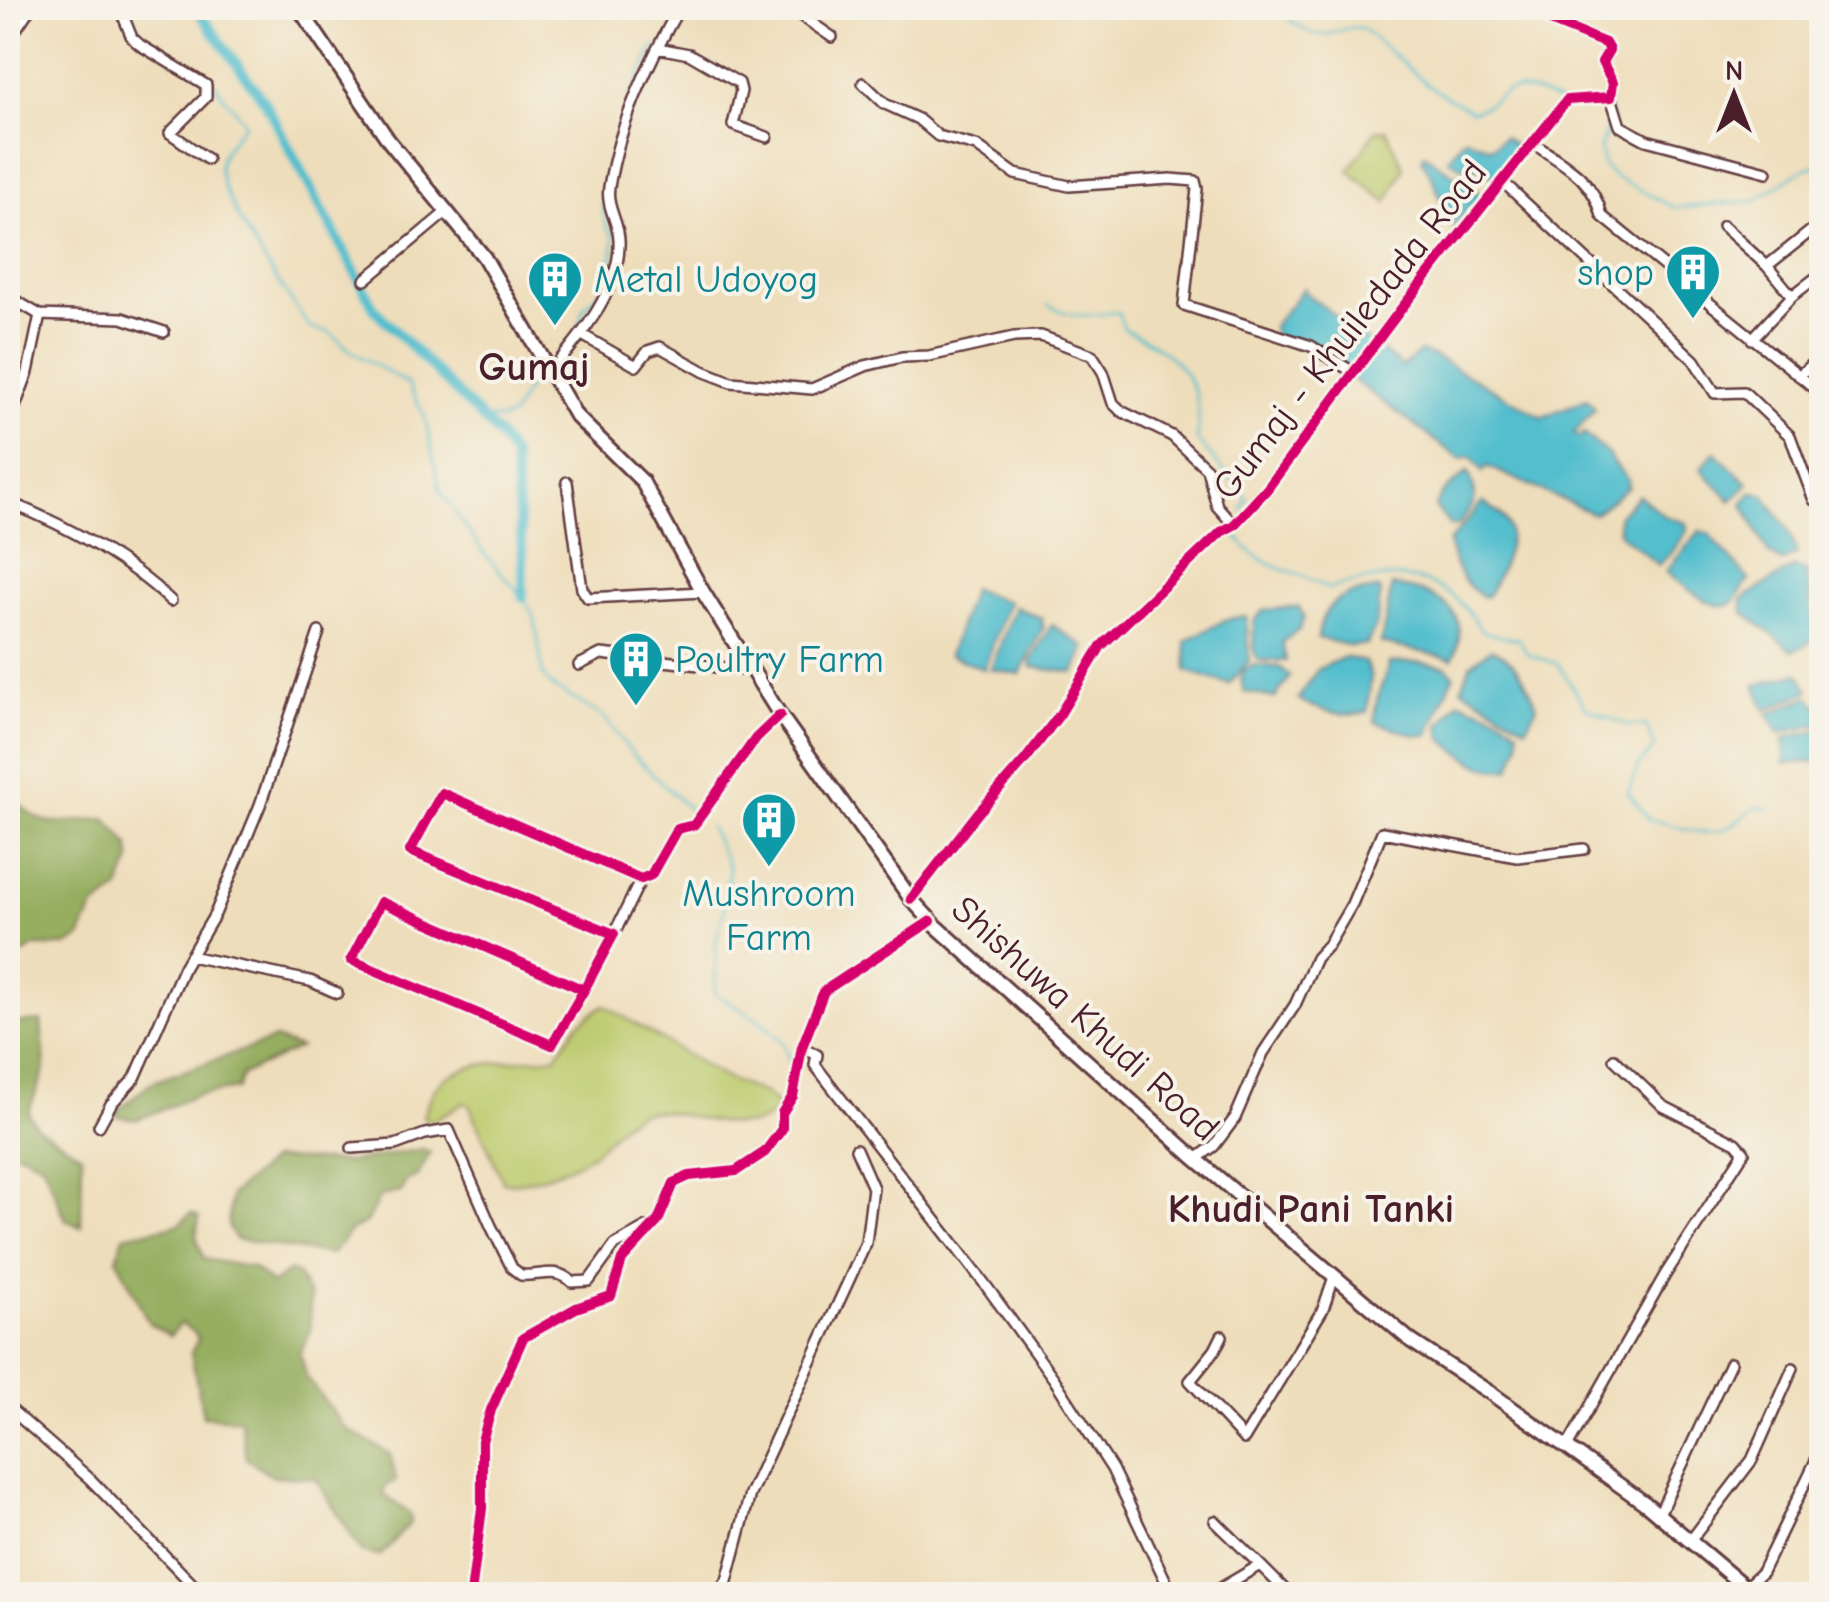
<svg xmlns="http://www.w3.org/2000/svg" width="1829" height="1602" viewBox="0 0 1829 1602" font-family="'Comic Neue',sans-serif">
<rect width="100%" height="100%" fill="#f7f3e8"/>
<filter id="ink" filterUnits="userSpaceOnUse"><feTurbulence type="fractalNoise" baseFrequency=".01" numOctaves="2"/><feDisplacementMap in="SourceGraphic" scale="20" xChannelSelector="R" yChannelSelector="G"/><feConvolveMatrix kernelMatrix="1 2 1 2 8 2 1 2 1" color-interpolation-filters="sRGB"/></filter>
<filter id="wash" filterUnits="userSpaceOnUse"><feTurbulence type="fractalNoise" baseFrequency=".0048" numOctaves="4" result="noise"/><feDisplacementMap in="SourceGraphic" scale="40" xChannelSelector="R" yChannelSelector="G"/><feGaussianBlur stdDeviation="2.25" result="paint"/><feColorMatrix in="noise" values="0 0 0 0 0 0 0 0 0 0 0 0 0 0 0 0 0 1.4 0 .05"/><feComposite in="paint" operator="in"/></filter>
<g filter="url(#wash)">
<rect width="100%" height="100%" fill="#eeddba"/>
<path fill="#bcca6c" stroke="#83744c" stroke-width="2.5" d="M1386 129 1404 168 1387 202 1349 171 1376 130Z
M604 1005 725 1078 765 1094 778 1106C755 1151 672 1099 637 1114 619 1122 607 1144 590 1155 570 1169 526 1186 503 1182L470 1106 464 1103 430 1122 423 1116C427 1107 431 1094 437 1086 458 1060 524 1060 555 1057L578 1024Z"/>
<path fill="#95ae60" stroke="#706646" stroke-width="2.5" d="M8 790C41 834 56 821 106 819L129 845 131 860 119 890 93 908 80 938 67 946H36L8 962Z
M41 1021 45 1069 28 1113 37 1127 82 1155 81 1227 66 1220 43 1164 21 1153 8 1151V1024Z
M275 1039 299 1048 242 1075 237 1089 197 1095 136 1120 113 1115 150 1083Z
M423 1149 430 1153 418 1175 406 1181 401 1192 380 1196 366 1223 351 1230 331 1255 235 1239 228 1226 231 1195 273 1159 349 1162Z
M191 1213 199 1217 196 1236 204 1259 253 1268 272 1284 289 1271 297 1274 310 1297V1331L300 1353 307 1378 345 1428 390 1454 396 1480 384 1487V1495L410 1514 411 1522 380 1556 362 1552 315 1478 273 1476 246 1458 240 1419 203 1416 191 1353 198 1339 194 1332 180 1323 170 1336 149 1323 117 1259 124 1236 180 1224Z"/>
<path fill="#52becd" stroke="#4e6e7c" stroke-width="2.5" d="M1504 137 1521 150 1496 178 1475 166 1470 172 1448 159 1465 138 1492 148Z
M1424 154 1481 194 1453 227C1438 206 1439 180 1421 160Z
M1304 288 1308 295 1402 367 1420 352 1433 356 1543 417 1587 399 1595 408 1574 434 1580 438 1583 433 1609 455 1612 462 1629 481 1627 484 1629 487 1594 514 1487 466 1483 472 1471 456 1460 459 1356 382 1322 353 1275 338 1273 326Z
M1714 452 1748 483 1731 501 1701 469Z
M1468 471C1479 500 1477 501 1458 525L1451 526 1435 507 1442 494Z
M1751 493 1763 494 1788 529 1797 554 1782 562 1769 554 1743 504Z
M1639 495 1664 516 1686 523 1687 531 1670 555 1658 565 1618 532V516Z
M1483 502C1492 509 1504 515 1508 525 1515 541 1496 583 1486 597 1466 592 1451 561 1449 542Z
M1700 531 1709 534 1749 580C1743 586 1736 603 1729 605 1712 612 1678 581 1666 571Z
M1794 567 1806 571 1816 639 1793 651 1743 612 1742 599Z
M1392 586C1434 591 1475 609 1453 659L1381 643Z
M972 589 1008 602 984 669 949 655Z
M1378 589 1381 592 1376 625 1367 644 1351 646 1318 638C1321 601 1345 593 1378 589Z
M1015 607 1043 619 1041 623 1044 626 1020 674 991 669Z
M1299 607 1304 617 1299 630 1282 642 1286 661 1258 660 1253 649 1254 621 1264 610Z
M1246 616 1249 661 1229 684 1187 671 1186 641 1227 619Z
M1052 625 1085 647 1074 673 1032 667 1030 662Z
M1491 649C1515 657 1528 684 1537 706L1526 727 1462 688 1470 665Z
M1345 657 1365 662 1371 676 1367 712C1345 719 1317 710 1298 699L1318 669Z
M1419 662 1446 667 1454 675 1428 735H1416L1375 722C1373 699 1384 685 1389 663Z
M1255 665 1279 667 1290 676 1275 698 1244 692 1241 679 1244 670Z
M1799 673 1809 691 1766 710 1755 685Z
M1810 696 1821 710V724L1779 733 1768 714Z
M1459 701 1500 716 1518 730 1519 743 1511 768C1483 774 1463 755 1442 739L1440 725Z
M1821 730V761L1785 764 1784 738Z"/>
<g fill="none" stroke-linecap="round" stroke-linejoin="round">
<path stroke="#52becd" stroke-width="2.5" d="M127 8 148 45
M1278 8C1290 21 1309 39 1329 34 1341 31 1348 26 1362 28L1432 88 1472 111C1484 109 1491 101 1502 94 1520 83 1541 95 1560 102
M159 51 196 68 212 81 245 123C237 134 222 150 220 163 213 194 291 299 310 328L329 332 351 351 408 384 425 417 440 491 486 556 523 597 535 619 543 676 553 687 604 717 633 755 693 813
M629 100 655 44
M1607 102 1612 116 1600 149 1604 167 1615 177 1675 208 1755 201 1800 171 1822 163
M1567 104 1594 102
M1048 305C1078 320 1087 315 1118 312L1124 329C1174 352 1207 380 1197 440L1247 498 1242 510
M578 332 583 309 605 287 613 254 614 236 607 227 602 208 608 170
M551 362 569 342
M480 417 501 420 512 416 527 388 540 373
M1234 532C1258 570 1291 566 1328 589 1372 576 1419 567 1456 599 1487 627 1466 633 1519 639L1527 654 1558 664 1586 708 1630 726 1646 725 1655 747 1638 766 1628 793 1649 819C1675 824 1702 841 1729 827 1738 822 1746 813 1756 807L1769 809
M710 827 729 868 725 906 716 940 715 994 762 1022 784 1043 793 1077"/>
<path stroke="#52becd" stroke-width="10" d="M196 8 266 104 375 310 498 435 513 457 523 559V597"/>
</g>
</g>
<g filter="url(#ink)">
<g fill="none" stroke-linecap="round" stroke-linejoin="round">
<g stroke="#633c40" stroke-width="14">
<path id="minor" d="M120 8 132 38 140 45 206 85V97L170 133 207 159
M790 8 832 37
M748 11 750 8
M8 41 30 8
M658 48 689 54 739 83 741 91 733 125 767 137
M863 83 885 104 918 119 938 136 976 146 1015 174 1069 186 1170 179 1195 181 1197 189 1184 305 1311 346 1353 372
M1611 97 1620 126 1646 140 1767 172
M1534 144C1565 165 1593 178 1602 216L1822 394
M1503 182 1694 360 1715 393 1744 392 1790 436 1814 500 1822 503
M1723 226 1767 266 1792 296
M1767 266 1822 222
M365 280 445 213
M8 296 40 315
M40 315 122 318 164 332
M584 336 636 366 648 351 660 347 703 371 731 382 812 389 865 366 902 357 929 356 1014 337 1041 336 1092 355 1103 372 1113 403 1121 411 1172 436 1207 469 1217 506 1234 525
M1752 339 1792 296 1822 273
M549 373C579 339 622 288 619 239 618 221 606 207 609 187 619 124 648 63 679 8
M1799 376 1822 354
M8 425 28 372 40 315
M567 482 582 589 588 598 703 592
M8 502C65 525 126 558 171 601
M579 665 601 654 753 671
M911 899 978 813 1025 760 1060 714 1101 646 1221 532 1234 525 1267 489 1401 309 1567 100 1611 97 1613 82 1602 62 1609 50 1605 43 1553 22 1532 8
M614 934 641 879
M190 956 310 981 337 993
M584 990 552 1045 351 960 381 902 584 990 614 934 410 851 442 793 641 879 651 875 677 829 694 825 756 738 780 715
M802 1047 817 1055 815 1065 984 1283 1054 1379 1112 1469 1172 1594
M99 1126 111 1104 135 1078 184 967 215 914 260 805 319 632
M352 1148 395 1145 425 1134 449 1130 491 1226 512 1268 521 1275C541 1277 555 1266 572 1282L589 1281 615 1245 647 1227
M1196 1159 1214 1146 1235 1118 1263 1053 1295 1005 1316 958 1328 945 1352 904 1382 832 1517 857 1584 849
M1222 1336 1215 1350 1190 1381 1244 1439 1323 1309 1334 1277
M8 1407 90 1479 202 1594
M1567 1447 1665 1275 1744 1152 1736 1143 1663 1106 1614 1059
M1659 1514 1730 1363
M1691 1540 1752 1460 1793 1368
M1260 1565 1289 1594
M471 1594 482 1508V1441L491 1410 523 1338 576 1308 611 1296 622 1260 658 1221 674 1183 689 1176 736 1171 765 1152 782 1129V1113L793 1096 802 1047 824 991 931 921
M717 1594 727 1581 750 1494 866 1243 873 1188 856 1149
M1211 1594 1260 1565 1215 1521
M1738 1594 1762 1572 1822 1448"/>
</g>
<g stroke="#633c40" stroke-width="18">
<path id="secondary" d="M299 8 389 141 484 257 576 416 642 481 703 592 780 715 911 899 935 925 1196 1159 1411 1341 1492 1394 1646 1504 1753 1594"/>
</g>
<use href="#minor" stroke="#fff" stroke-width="9"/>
<use href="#secondary" stroke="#fff" stroke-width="12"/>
<g stroke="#f7f3e8" stroke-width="16">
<path id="cycleway" d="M911 899 978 813 1025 760 1060 714 1101 646 1221 532 1234 525 1267 489 1401 309 1567 100 1611 97 1613 82 1602 62 1609 50 1605 43 1553 22 1532 8
M584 990 552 1045 351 960 381 902 584 990 614 934 410 851 442 793 641 879 651 875 677 829 694 825 756 738 780 715
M471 1594 482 1508V1441L491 1410 523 1338 576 1308 611 1296 622 1260 658 1221 674 1183 689 1176 736 1171 765 1152 782 1129V1113L793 1096 802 1047 824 991 931 921"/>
</g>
<use href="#cycleway" stroke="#d6006c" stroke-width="10"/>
</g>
</g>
<defs>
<g id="building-pin" transform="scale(2.875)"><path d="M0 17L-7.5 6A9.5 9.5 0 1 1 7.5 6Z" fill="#0f9aa8" stroke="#f7f3e8"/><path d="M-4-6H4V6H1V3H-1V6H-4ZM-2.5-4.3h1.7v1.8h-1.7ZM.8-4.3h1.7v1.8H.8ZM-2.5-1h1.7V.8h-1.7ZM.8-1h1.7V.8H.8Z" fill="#fff"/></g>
</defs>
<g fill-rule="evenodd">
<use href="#building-pin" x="1693" y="272"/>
<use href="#building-pin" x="555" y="279"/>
<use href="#building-pin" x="636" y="659"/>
<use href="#building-pin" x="769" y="820"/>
</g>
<g text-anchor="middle" stroke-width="8" stroke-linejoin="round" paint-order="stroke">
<g font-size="38" fill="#0d838f" stroke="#f7f3e8" text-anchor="start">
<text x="1654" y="285" text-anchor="end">shop</text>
<text x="594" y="292">Metal Udoyog</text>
<text x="675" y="672">Poultry Farm</text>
<text x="769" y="906" text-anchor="middle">Mushroom<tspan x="769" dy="44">Farm</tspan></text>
</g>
<g font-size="38" fill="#4a1f2b" stroke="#f7f3e8">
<text transform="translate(1349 329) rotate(-52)" y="13">Gumaj - Khuiledada Road</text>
<text transform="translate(1086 1018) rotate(42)" y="13">Shishuwa Khudi Road</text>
</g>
<g font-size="40" font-weight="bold" fill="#4a1f2b" stroke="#f7f3e8">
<text x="534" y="380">Gumaj</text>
<text x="1311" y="1222">Khudi Pani Tanki</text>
</g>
</g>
<rect width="1829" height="1602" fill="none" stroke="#f7f3e8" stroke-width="40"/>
<g transform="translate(1734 95)" stroke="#f7f3e8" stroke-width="8" paint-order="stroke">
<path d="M0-8L18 38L0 25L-18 38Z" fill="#4a1f2b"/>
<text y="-15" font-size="28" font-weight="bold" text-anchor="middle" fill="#4a1f2b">N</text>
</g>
</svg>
